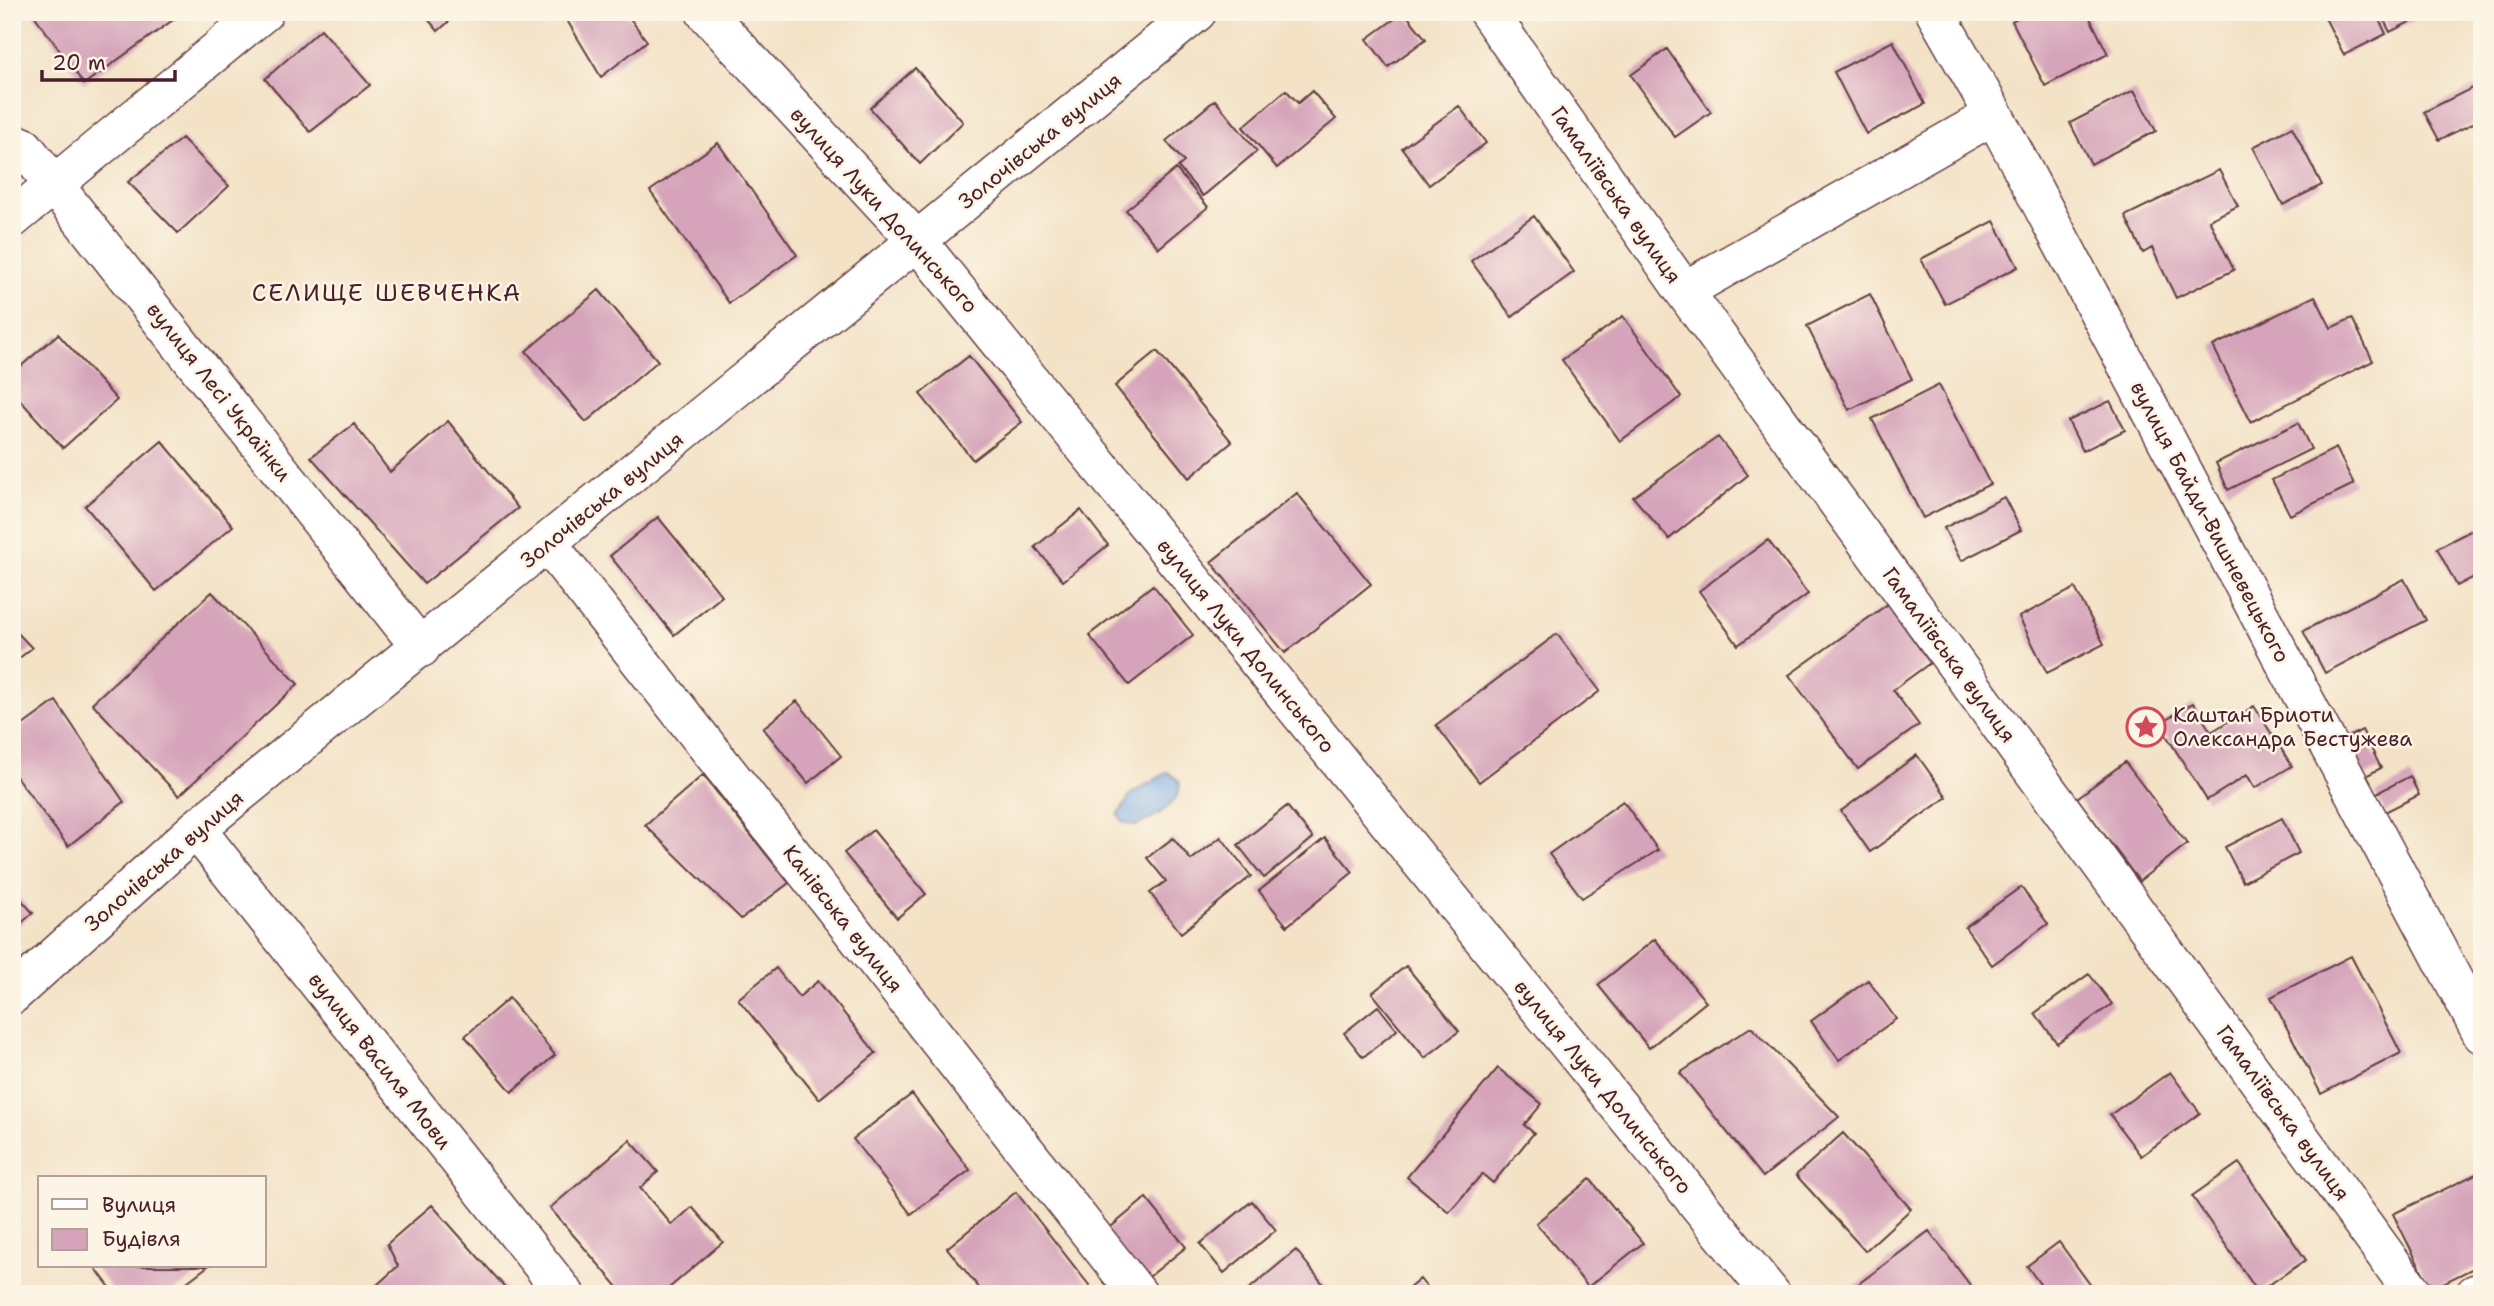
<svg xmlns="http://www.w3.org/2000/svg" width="2494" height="1306" viewBox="0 0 2494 1306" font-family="'Shantell Sans',sans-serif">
<rect width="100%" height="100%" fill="#fcf5e5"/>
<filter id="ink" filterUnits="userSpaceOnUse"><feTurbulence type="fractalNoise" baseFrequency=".0143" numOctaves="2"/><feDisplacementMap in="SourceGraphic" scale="14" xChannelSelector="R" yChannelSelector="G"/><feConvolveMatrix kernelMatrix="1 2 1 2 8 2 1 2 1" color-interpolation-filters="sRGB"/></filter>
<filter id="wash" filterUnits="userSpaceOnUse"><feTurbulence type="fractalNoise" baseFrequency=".00686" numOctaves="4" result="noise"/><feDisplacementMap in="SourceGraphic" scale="28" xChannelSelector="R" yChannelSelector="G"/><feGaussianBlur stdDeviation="1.57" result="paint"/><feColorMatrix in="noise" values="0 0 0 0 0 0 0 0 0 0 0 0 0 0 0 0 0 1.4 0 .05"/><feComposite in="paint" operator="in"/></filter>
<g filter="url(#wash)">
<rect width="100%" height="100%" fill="#f3e2c6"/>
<path fill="#7eaee9" stroke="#64668a" stroke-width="2" d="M1168 772 1179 781C1184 803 1153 818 1136 826L1123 822 1118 815 1131 794Z"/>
<g id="blocks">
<path fill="#d5a4ba" d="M38 12H184L84 84 34 15Z
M422 12H460L438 31Z
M571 12H625L647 41 601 77 565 17Z
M1404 12 1426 39 1388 67 1367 39Z
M2028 12H2087L2108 54 2045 86 2012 21Z
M2322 12H2376L2386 34 2344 55Z
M2380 12H2430L2390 32Z
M321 29 370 85 310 132 265 79Z
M1893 41 1925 104 1866 134 1834 72Z
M1667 49 1711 112 1675 137 1631 75Z
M915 68 963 122 920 164 870 108Z
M2482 83V119L2439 140 2424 112Z
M1286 90 1298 103 1312 91 1336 119 1277 168 1243 127Z
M2134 90 2156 131 2091 164 2070 123Z
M1215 100 1257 151 1203 196 1178 167 1184 162 1166 141Z
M1459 106 1486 143 1429 185 1402 148Z
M2292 127 2322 185 2283 205 2253 147Z
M182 138 229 186 178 233 128 182Z
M718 143 797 255 729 303 650 191Z
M1176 169 1208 207 1159 248 1126 210Z
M2219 170 2238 206 2209 220 2234 270 2176 298 2152 248 2143 253 2125 216Z
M1534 216 1574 272 1512 317 1471 261Z
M1994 221 2018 267 1945 304 1921 259Z
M599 290 658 361 586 422 526 351Z
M1870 294 1912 379 1849 410 1807 326Z
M2315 296 2331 328 2352 318 2373 361 2251 422 2213 346Z
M1623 316 1681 397 1620 441 1562 360Z
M58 334 117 400 63 448 12 391V374Z
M1157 351 1232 442 1189 478 1115 386Z
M969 356 1022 422 973 460 920 394Z
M1939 385 1990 484 1923 518 1872 419Z
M2110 401 2125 430 2083 451 2068 421Z
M448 421 518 508 424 584 311 457 354 424 390 472Z
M2298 423 2311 449 2228 490 2216 463Z
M1718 437 1748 475 1669 539 1633 497Z
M162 441 233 526 156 591 85 506Z
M2336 448 2354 484 2290 515 2272 480Z
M1297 493 1371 584 1285 653 1211 562Z
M2004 497 2021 530 1961 561 1944 528Z
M1081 510 1108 545 1063 581 1035 547Z
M658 517 722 596 674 635 610 556Z
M2482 525V573L2457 586 2437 548Z
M1768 540 1808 594 1738 645 1699 591Z
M2404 579 2426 620 2325 673 2303 631Z
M1153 585 1193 635 1129 685 1089 635Z
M2075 588 2104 644 2047 673 2019 617Z
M212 592 298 684 179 796 92 703Z
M1888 604 1930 663 1893 690 1919 725 1858 769 1789 675Z
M12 627 32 648 12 664Z
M1557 634 1600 691 1479 782 1436 725Z
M56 701 124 802 68 846 12 771V733Z
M797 701 841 756 808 783 763 728Z
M2193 703 2211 732 2254 706 2292 766 2255 788 2247 775 2207 800 2159 724Z
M2362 730 2381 768 2364 777 2344 739Z
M1917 755 1947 797 1870 852 1841 811Z
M2125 762 2187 844 2139 881 2077 798Z
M703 775 789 883 741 919 645 825Z
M2410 776 2419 795 2385 812 2375 794Z
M1623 801 1658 850 1582 898 1549 854Z
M1287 806 1313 838 1264 878 1238 845Z
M2282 818 2299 853 2243 882 2225 847Z
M873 830 926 894 897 918 844 853Z
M1221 837 1251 876 1181 933 1150 893 1166 881 1147 858 1173 838 1191 860Z
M1325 838 1353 872 1287 926 1259 891Z
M2021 887 2048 924 1992 965 1965 927Z
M12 889 33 913 12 931Z
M1655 939 1706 1002 1649 1048 1598 985Z
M2351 956 2401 1053 2321 1094 2271 997Z
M1406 966 1459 1031 1425 1058 1372 993Z
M776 968 799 997 818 981 876 1053 819 1099 738 999Z
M2089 974 2112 1004 2057 1043 2035 1013Z
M1868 980 1896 1019 1839 1060 1811 1021Z
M509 998 555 1055 512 1092 465 1036Z
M1378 1006 1397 1030 1363 1057 1344 1033Z
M1751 1027 1839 1117 1763 1177 1680 1073Z
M1498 1068 1542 1104 1524 1125 1534 1133 1493 1183 1482 1174 1449 1212 1407 1177Z
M2170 1072 2200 1113 2141 1156 2110 1115Z
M912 1094 970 1170 911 1214 853 1139Z
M1843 1133 1911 1209 1865 1251 1796 1175Z
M630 1140 658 1172 640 1188 672 1225 692 1207 723 1242 662 1294H624L550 1208Z
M2239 1163 2306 1260 2258 1292 2192 1196Z
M2482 1171V1264L2431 1289 2393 1214Z
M1590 1179 1643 1243 1588 1287 1536 1223Z
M1016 1192 1096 1294H984L947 1248Z
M1146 1198 1186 1247 1145 1280 1106 1231Z
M1252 1201 1276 1230 1224 1273 1200 1244Z
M432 1205 511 1294H367L398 1266 387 1244Z
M1929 1231 1977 1294H1845Z
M2059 1242 2097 1294H2047L2027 1266Z
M1296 1250 1331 1294H1243Z
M94 1266H208L171 1294H115Z
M1420 1279 1432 1294H1402Z"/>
</g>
</g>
<g filter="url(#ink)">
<use href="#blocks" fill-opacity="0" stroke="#633c42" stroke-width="2"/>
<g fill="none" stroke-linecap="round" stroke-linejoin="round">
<g stroke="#633c42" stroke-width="41">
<path id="street" d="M705 12 918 242 1771 1294
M1488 12 1684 291 2414 1294
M1935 12 1994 115 2482 1034
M12 142 24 147 421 648
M12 219 264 12
M1684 291 1994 115
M548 544 1138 1294
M196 829 565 1294
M12 995 196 829 1197 12
M2475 1294 2482 1292"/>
</g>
<use href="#street" stroke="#fff" stroke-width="38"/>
</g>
</g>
<defs>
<g id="sight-ring" transform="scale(2.0125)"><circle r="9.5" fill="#fcf5e5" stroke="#d1495b" stroke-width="1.5"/><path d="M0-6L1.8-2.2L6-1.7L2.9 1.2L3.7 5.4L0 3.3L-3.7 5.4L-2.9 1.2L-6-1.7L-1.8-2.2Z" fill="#d1495b"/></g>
</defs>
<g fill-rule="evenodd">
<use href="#sight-ring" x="2146" y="727"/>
</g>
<g text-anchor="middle" stroke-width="5" stroke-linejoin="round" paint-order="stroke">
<g font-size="21" fill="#4a1f2b" stroke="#fcf5e5">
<text transform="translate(1040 141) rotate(-39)" y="7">Золочівська вулиця</text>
<text transform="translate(1616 195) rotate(55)" y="7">Гамаліївська вулиця</text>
<text transform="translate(884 210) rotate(48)" y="7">вулиця Луки Долинського</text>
<text transform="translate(219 392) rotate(52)" y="7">вулиця Лесі Українки</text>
<text transform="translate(602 500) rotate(-39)" y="7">Золочівська вулиця</text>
<text transform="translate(2210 522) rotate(62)" y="7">вулиця Байди-Вишневецького</text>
<text transform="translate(1246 646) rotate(51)" y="7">вулиця Луки Долинського</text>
<text transform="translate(1949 655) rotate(54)" y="7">Гамаліївська вулиця</text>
<text transform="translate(164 861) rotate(-41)" y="7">Золочівська вулиця</text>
<text transform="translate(843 919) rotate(52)" y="7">Канівська вулиця</text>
<text transform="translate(380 1061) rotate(52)" y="7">вулиця Василя Мови</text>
<text transform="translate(1603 1087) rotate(51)" y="7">вулиця Луки Долинського</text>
<text transform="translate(2283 1113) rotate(54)" y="7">Гамаліївська вулиця</text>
</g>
<g font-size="21" fill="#4a1f2b" stroke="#fcf5e5" text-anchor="start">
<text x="2173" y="722">Каштан Бриоти<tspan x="2173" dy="24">Олександра Бестужева</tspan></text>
</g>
<g font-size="24" letter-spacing="2" fill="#4a1f2b" stroke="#fcf5e5">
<text x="387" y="301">СЕЛИЩЕ ШЕВЧЕНКА</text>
</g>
</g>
<rect width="2494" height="1306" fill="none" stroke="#fcf5e5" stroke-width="42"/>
<rect x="38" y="1176" width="228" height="91" fill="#fcf5e5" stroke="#b59f9b" stroke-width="2"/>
<rect x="52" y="1199" width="35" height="10" fill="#ffffff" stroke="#b59f9b" stroke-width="2"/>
<text x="102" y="1212" font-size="21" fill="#4a1f2b">Вулиця</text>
<rect x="52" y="1229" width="35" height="21" fill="#d5a4ba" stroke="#b59f9b" stroke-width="2"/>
<text x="102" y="1246" font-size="21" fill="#4a1f2b">Будівля</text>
<path d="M42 70v10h133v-10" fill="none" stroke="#4a1f2b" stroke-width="3.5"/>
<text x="52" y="70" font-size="21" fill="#4a1f2b" stroke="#fcf5e5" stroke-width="5" paint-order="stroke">20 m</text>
</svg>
